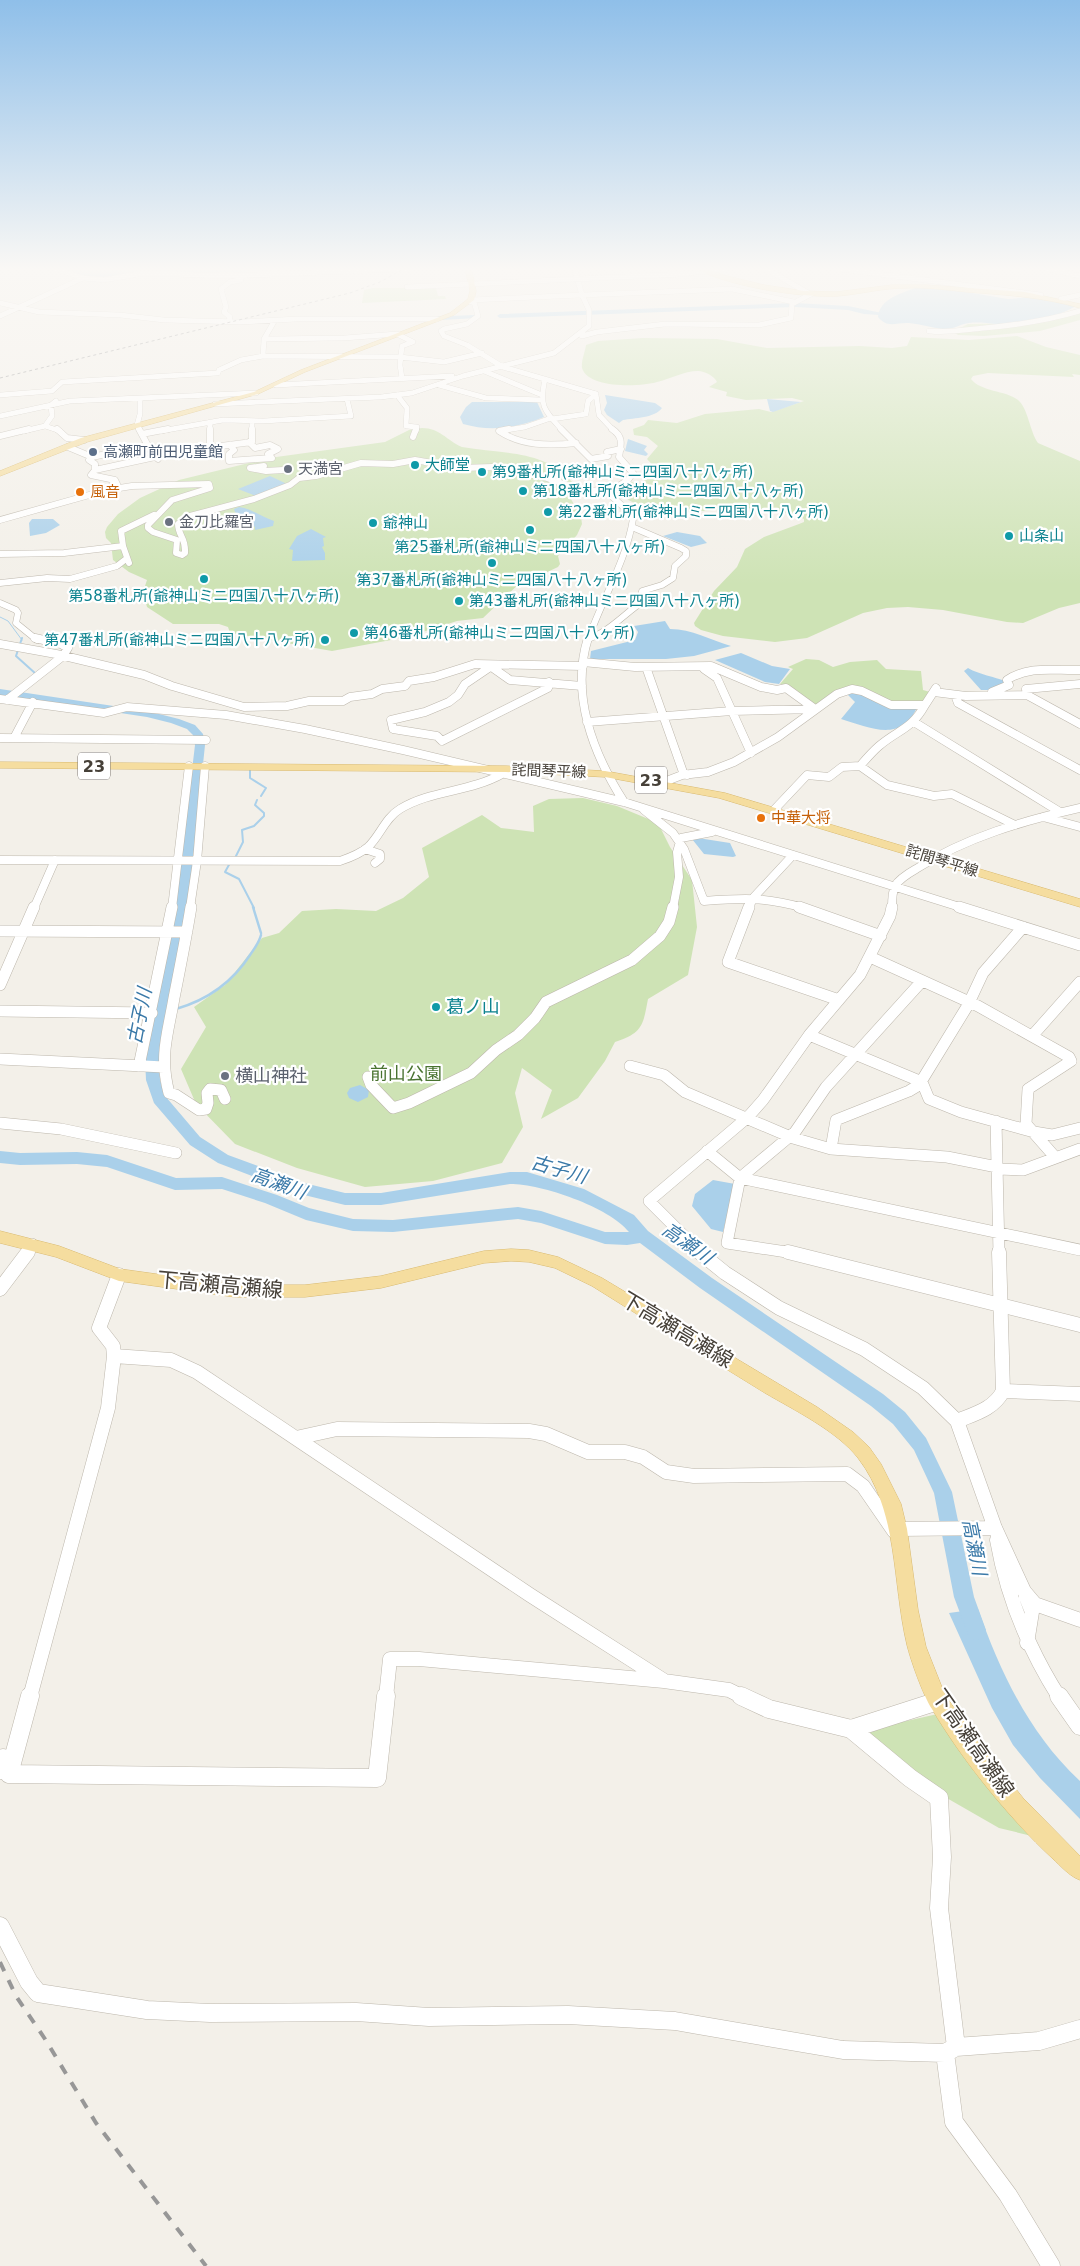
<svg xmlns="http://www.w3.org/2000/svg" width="1080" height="2266" viewBox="0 0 1080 2266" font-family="'DejaVu Sans','Noto Sans JP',sans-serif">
<rect width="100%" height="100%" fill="#f3f0e9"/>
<path fill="#cee3b5" d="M373 288H436L438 296H445L446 299 362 303 364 290Z
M1080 308V320L1040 331 984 336 958 335 950 330 960 328 968 324 1027 323Z
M1017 336 1046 347 1080 355V375L1072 374 1074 377 988 373 973 376 971 379C981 392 1005 390 1018 400 1028 408 1030 432 1038 443L1080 461V603L1059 608 1023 623 1007 622 943 610 908 607 887 608 863 613 807 638 775 642 723 636 701 630 695 626 694 623 714 591 737 567 745 549 764 537 799 524 804 522V519C796 514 787 513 778 511 721 499 662 532 613 489L628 481 638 484 659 472 647 459 658 446 647 437 634 435 633 429 644 425 648 420 677 423 705 414 759 409 771 412 804 401 792 398 746 400 726 396 727 392 709 387 717 382C714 376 705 371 698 371 684 371 670 379 657 382 641 387 588 389 582 368 581 361 585 352 586 345L598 341 643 338 717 339 767 348 860 346 892 348 907 346 911 337 969 340Z
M422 428C440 428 446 440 462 447 501 454 544 449 572 482L571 499 581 517 582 524 577 535 558 556 560 564 558 567 543 574 523 580 483 618 457 621 407 637 332 651 230 633 228 627 219 624H173L147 607 143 592 147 580 129 572 113 560 111 543 106 538 105 532 107 527 118 514 140 498 179 480 269 458 385 442 409 430Z
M806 659 819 660 833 667 850 662 877 660 886 669 921 671 923 690 930 692 922 703 886 701 851 689 817 707 797 693 780 684 793 669 788 667Z
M583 798 617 806 658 823 670 847 692 880 697 927 688 975 648 999C643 1025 643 1033 615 1042L605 1061 578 1098 541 1119 552 1090 522 1068 515 1093 523 1127 502 1163 433 1181 365 1187 297 1168 235 1144 196 1104 181 1069 206 1027 194 1007 225 985 262 938 279 933 302 911 336 909 376 911 403 898 429 877 422 848 482 815 501 828 534 832 533 806 549 799Z
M942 1713 1036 1837 999 1828 938 1793 862 1731Z"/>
<path fill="#aad0ea" d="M58 267H282L275 270 243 272H171L99 280 85 277Z
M917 287 948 289 1008 299 1045 296 1076 306C1056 318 1023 325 996 324 987 323 978 322 969 323 960 324 953 330 943 329 932 328 921 324 909 323 896 322 888 329 878 317 880 298 901 294 917 287Z
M605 395 655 403 662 408C655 418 634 418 623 420L619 423 607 415 604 410 607 403Z
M767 399 801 402 773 412 770 411Z
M472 402H537L544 417C517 428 491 432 463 424L460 417 466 407Z
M628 439 647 446 644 450 648 454 646 456 625 451Z
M270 476 287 484 256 496 238 489Z
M239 507C250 508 262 517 274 521L273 526 255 530V527L235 512 234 509Z
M32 519H53L60 525 46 533 30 536 29 523Z
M311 529 326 537 323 538 324 546 322 547 325 553V560L292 561 293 550 289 549 297 536Z
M677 532 700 536 707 543 691 547 663 536Z
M665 621 670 629C692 629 710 640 731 646L694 656 666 659H590L591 651 635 640 638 632 634 626Z
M741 653 772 666 790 669 779 684 765 682 715 660Z
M968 668C979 675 1002 678 1008 683L991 690H981L964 671Z
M854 691 876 699 917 707C902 744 868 727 841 719L855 702 847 694Z
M698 838 730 843 736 856 733 857 704 854 692 839Z
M360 1085 369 1090 368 1097 358 1102 349 1098 347 1093 350 1088Z
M713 1180 735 1184 723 1232 711 1229 692 1206 695 1194Z
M978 1609C1000 1672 1030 1735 1080 1781V1819L1040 1778 1013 1745 992 1708 949 1613Z"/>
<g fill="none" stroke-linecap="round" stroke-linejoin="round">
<path stroke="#aad0ea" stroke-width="1" d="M0 617 8 621 22 640"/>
<path stroke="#aad0ea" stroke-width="2" d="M22 638 16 656 36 674 34 675
M250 770V778L266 788 261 796
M235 858 243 842 242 830 254 826 264 816V813L255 805 257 800
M230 863 225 872 239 879 254 908"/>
<path stroke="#aad0ea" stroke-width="2.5" d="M253 907 261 933
M176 1009C207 1000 232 983 250 955 254 949 259 943 261 935
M161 1013 169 1011"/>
<path fill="#aad0ea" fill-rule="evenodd" d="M795 303 848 306 882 313 879 315 864 314 848 310 795 307 500 318 497 316 500 314Z
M475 315 477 318 424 321 421 319 424 317Z
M0 689 147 711 179 719 195 725 203 734 205 745 192 871 176 978 159 1058 160 1080 166 1097 200 1137 228 1155 304 1183 345 1193H381L510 1172H527L584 1189 634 1215 648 1231 712 1278 883 1394 905 1412 926 1438 952 1492 974 1597 986 1630 983 1637 976 1640 969 1637 954 1597 934 1493 914 1450 893 1424 871 1406 700 1288 640 1243 627 1245 605 1244 541 1223 518 1219 393 1232 353 1231 306 1220 265 1203 222 1189 175 1190 107 1167 77 1164 20 1165 0 1163V1151L20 1153 77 1152 107 1155 176 1178 222 1177 277 1195 309 1208 353 1219 393 1220 518 1207 541 1211 605 1232H629C609 1207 542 1184 510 1184L381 1205H345L296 1193 218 1163 190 1145 154 1103 146 1080 145 1058 162 978 180 871 195 745 193 735 187 729 171 723 147 717 0 695Z"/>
<g stroke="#bdb7ac" stroke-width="5.5">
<path id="minor-far5" d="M51 267 83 278 104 280 144 273 227 276 446 267
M574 267 582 295 732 289 794 302
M763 267 808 293
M824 267 1041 295
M1040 267 1080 276
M407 287 683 274 736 267
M1061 299 1080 295
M471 302H474L478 316 467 324 444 329 441 331 444 336 467 345 503 367 596 394
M0 303 39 312 120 315 164 320 240 322 297 319H437
M0 316 83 278
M229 321 230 317 224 312 226 307 221 289 230 282 241 280
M929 331C950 333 963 330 984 328 1018 325 1047 321 1080 311
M582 336 597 332 665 324 759 325 791 318 792 304 811 294
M264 339 344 338 397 334 413 342 402 346 400 365 402 378
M263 356 264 339 275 320
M484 371 542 395
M545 379C539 407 544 410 563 431
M276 385 452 376
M439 385 486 398 541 400
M596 394 599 415 614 431
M0 395 52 391 62 382 218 373 219 370 241 360 263 356 400 357 444 362 482 353
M397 395 407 408 406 426 417 427 416 431
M140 398V414L137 425 140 431
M215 404 381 397 412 393 463 376 554 353 589 326V310L582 295 471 300
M0 416 70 401 256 393
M552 419 586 414 588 401 596 394
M252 421V431
M210 422V431
M45 426 52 416 51 405 56 401
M24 431 45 426 60 431
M161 431 223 420 263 421 351 416 347 399
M501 431 525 427 551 418"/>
</g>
<g stroke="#bdb7ac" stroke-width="7">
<path id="minor-far4" d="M57 429 67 438 84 440
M139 429 153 455 158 459
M210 429V443L213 447 252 442V429
M509 429 499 431C522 446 549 446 576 443
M561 429 591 459 608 456 607 452 621 449
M142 434 168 429
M0 436 29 429
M413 437 416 429
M230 445 234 450 229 454V461L272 458 268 454 278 449 270 445 255 448 249 442
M68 447 92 457 89 460 95 464V470L91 475 115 480 117 484 108 488
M92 457 148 445
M264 466 250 468 266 471 283 470
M95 470 155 457
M0 520 107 490 132 486 209 484 210 488 172 500 148 525V528L153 532 177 540 176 553 182 555 185 553C186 537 178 536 178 524L190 516 254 499 290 485 299 478 316 476 361 463 393 464 415 460 460 468 493 467 544 477 586 492 617 487 628 480 633 473 619 457C621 445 624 437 612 429
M123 546 121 531 154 515
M0 554 64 553 123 546 129 563
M0 583 47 578 70 579 117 566 126 559
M0 603 16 610 18 613 16 623 37 640
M588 639C609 632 624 614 642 602V591L662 585 673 578 675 566 686 556V551L681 548 632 527
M588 640C602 599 626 562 633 519L630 513 605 490"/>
</g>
<g stroke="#bdb7ac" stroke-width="9">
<path id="minor-far3" d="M588 638C570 695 594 755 624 802
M0 644 56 654 144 675 172 686 244 707 287 706 309 701H343L350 697 372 694 382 689 405 686 409 681 434 677 475 664 583 666
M583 662 635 667 711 666 761 687 777 690 786 688 815 709
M493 665V668L510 680 582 686
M646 667 683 772 687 775
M704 669 717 678 751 753
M934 692 966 696 1027 695 1080 724
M992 692 1009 685 1007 680C1029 665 1055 671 1080 670
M955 695 958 703 1080 770
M1027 695 1026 689 1080 684
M0 699 104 713 127 707 226 715 305 729 403 750 624 802 963 908
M7 700 63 656 68 648 61 644 35 638
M587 722 732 711 815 709
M914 722 1060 812
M0 738 206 740
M14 738 33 702
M442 741 437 736 393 729 391 720 425 712 449 702 458 695 465 684 493 665
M442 741 548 688 549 682
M860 766 887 785 934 796 952 794 1015 825
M664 782 682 775 708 772 734 762 778 737 837 694 852 689 862 691 891 705H925L936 688
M644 810 673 833 684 849 704 901C744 898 764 897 804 908
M773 811 807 775 829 777 842 767 860 766C866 759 872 752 879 746 899 729 911 730 925 705
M1043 817 1080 827
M365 849 380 854V859L375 863
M0 860 340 861C349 858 360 854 368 847 380 836 385 818 400 809 431 790 470 792 502 774
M34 908 55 860
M172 908 189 766
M190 908 197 861 205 766
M673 908 679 877 677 852 681 838 712 832
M749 908 753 898 793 855
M892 908C892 901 892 892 895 886 899 879 909 873 916 869 966 837 1023 821 1080 808"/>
</g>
<g stroke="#bdb7ac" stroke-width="12">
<path id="minor-far2" d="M191 907C186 938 180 968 174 998 168 1034 159 1055 169 1093L176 1095 199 1110 206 1109 208 1103 207 1093 210 1089 221 1090 225 1099
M749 907 728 962 839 1000
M799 907 881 936
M959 907 1080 945
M0 931 187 932
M870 957 978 1006 1069 1057 1071 1061 1028 1089 1026 1124 1055 1157
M0 985 34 907
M0 1011 152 1013
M809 1035 922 1082 929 1099 961 1112 1034 1132 1052 1135 1080 1128
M1032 1036 1080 982
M0 1059 164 1067
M139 1066 172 907
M630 1066 664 1075 685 1092 793 1138 831 1149 947 1157 997 1167
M368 1077 371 1085 393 1108 409 1103 471 1073 496 1050 518 1035 535 1018 546 1002 632 960 660 936 669 922 673 907
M996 1121 999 1253
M0 1123 61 1129 176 1153
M831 1149 836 1120 909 1091 919 1085 968 1005 983 973 1023 927
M707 1151 740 1178 1080 1250
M998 1169 1023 1170 1080 1149
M27 1253 32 1244
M701 1253 649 1201 748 1117 763 1100 810 1034 860 975 890 916 892 907
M793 1253 727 1243 740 1178 795 1132 826 1087 922 981"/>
</g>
<g stroke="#bdb7ac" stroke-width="15">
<path id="minor-far1" d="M699 1252 725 1273 779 1308 864 1349 923 1388 957 1421 995 1528 1024 1591 1035 1604 1080 1620
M788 1252 1080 1325
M0 1289 28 1252
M114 1356 171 1360 197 1372 530 1595 663 1680
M1004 1391 1080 1394
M957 1421C974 1414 994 1409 1003 1391L999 1252
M296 1438 337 1429 529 1431 546 1434 588 1452H625L643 1457 666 1472 694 1476 847 1474 863 1486 894 1531 898 1529 995 1528
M997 1540C1007 1597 1028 1648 1059 1697
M1026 1597 1032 1612 1027 1643
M30 1697 108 1408 114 1356 113 1346 99 1328 119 1275
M386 1697 390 1659H419L664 1681 729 1690 743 1697"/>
</g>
<g stroke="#bdb7ac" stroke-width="19">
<path id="minor" d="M30 1696 9 1774 377 1778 386 1696
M741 1696 769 1709 851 1729 910 1778 939 1798 942 1857 939 1908 956 2047
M1059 1696 1080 1726
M851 1729 938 1701
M0 1770 3 1758
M0 1926 29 1982 38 1993 147 2010 210 2013 356 2012 429 2017 568 2015 675 2021 843 2050 945 2053 956 2047 1039 2041 1080 2029
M945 2053 954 2122 1008 2195 1051 2266"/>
</g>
<g stroke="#d9ba70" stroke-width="1">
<path id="major" d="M465 267H471L476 291 474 300 454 315 305 372 258 394 87 442 0 476V471L81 438 254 392 301 370 450 313 468 299 470 291Z
M693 267H701L727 276 764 285 804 291 836 292 892 285H926L1025 292 1080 304V308C1042 297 1006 295 967 292 947 290 926 287 906 288 883 288 861 294 838 296 800 298 725 286 693 267Z
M0 762 506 766 605 771 725 793 1080 899V907L719 798 605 777 506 772 0 768Z
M0 1231 59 1246 120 1269 235 1285H305L381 1276 484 1251 511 1249 529 1250 558 1257 602 1278 817 1407 853 1432 869 1447 881 1464 901 1504 907 1529 918 1610 926 1647 945 1695 979 1743 1023 1798 1080 1856V1880C1069 1876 1061 1866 1052 1858 1009 1818 962 1760 932 1709 923 1695 911 1661 907 1645 892 1582 899 1511 858 1458 837 1431 794 1410 765 1393 707 1357 649 1322 592 1286L555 1268 529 1262 511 1261 484 1263 381 1288 305 1297H235L119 1281 56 1257 0 1243Z"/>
</g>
<use href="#minor-far5" stroke="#fff" stroke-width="5"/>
<use href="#minor-far4" stroke="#fff" stroke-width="6"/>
<use href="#minor-far3" stroke="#fff" stroke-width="8"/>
<use href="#minor-far2" stroke="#fff" stroke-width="11"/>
<use href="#minor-far1" stroke="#fff" stroke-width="14"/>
<use href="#minor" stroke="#fff" stroke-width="18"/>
<use href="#major" fill="#f5dd9f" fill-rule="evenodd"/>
<path stroke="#979797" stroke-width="1" stroke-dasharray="3 3" stroke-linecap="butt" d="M0 378 350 293 380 282 407 267"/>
<path stroke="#979797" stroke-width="4" stroke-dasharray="10 10" stroke-linecap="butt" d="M0 1962 16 1996 45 2039 96 2123 206 2266"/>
</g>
<linearGradient id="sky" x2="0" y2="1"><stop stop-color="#8fbfe9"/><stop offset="0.46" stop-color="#faf8f5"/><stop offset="1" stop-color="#faf8f5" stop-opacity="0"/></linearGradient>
<rect width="1080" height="585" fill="url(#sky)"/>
<circle fill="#5c6f8a" stroke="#fff" stroke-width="2" cx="93" cy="452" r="5"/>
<g fill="#0f9aa8" stroke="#fff" stroke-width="2">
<circle cx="415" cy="465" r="5"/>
<circle cx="482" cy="472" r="5"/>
<circle cx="523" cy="491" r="5"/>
<circle cx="548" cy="512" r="5"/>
<circle cx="373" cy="523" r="5"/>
<circle cx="530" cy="530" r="5"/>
<circle cx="1009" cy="536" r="5"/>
<circle cx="492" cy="563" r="5"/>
<circle cx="204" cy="579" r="5"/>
<circle cx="459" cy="601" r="5"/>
<circle cx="354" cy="633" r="5"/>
<circle cx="325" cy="640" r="5"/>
<circle cx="436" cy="1007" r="5"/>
</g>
<g fill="#6b7280" stroke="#fff" stroke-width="2">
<circle cx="288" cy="469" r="5"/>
<circle cx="169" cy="522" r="5"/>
<circle cx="225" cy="1076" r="5"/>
</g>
<g fill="#e8710a" stroke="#fff" stroke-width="2">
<circle cx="80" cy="492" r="5"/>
<circle cx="761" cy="818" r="5"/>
</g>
<g text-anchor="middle" stroke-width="4.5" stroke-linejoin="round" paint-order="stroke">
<g font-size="15" fill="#4e5e75" stroke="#fff" text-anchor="start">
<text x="103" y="457">高瀬町前田児童館</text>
</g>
<g font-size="15" fill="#0d838f" stroke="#fff" text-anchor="start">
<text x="425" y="470">大師堂</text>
<text x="492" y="477">第9番札所(爺神山ミニ四国八十八ヶ所)</text>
<text x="533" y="496">第18番札所(爺神山ミニ四国八十八ヶ所)</text>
<text x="558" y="517">第22番札所(爺神山ミニ四国八十八ヶ所)</text>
<text x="383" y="528">爺神山</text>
<text x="1019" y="541">山条山</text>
<text x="530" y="552" text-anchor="middle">第25番札所(爺神山ミニ四国八十八ヶ所)</text>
<text x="492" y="585" text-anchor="middle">第37番札所(爺神山ミニ四国八十八ヶ所)</text>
<text x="204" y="601" text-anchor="middle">第58番札所(爺神山ミニ四国八十八ヶ所)</text>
<text x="469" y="606">第43番札所(爺神山ミニ四国八十八ヶ所)</text>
<text x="364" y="638">第46番札所(爺神山ミニ四国八十八ヶ所)</text>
<text x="315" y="645" text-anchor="end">第47番札所(爺神山ミニ四国八十八ヶ所)</text>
</g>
<g font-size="15" fill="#5b616d" stroke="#fff" text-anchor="start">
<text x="298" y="474">天満宮</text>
<text x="179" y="527">金刀比羅宮</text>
</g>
<g font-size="15" fill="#c56008" stroke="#fff" text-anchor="start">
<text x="90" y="497">風音</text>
<text x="771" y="823">中華大将</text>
</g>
<g font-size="15" fill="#464038" stroke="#fff">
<text transform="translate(549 771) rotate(2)" y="5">詫間琴平線</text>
<text transform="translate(942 861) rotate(17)" y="5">詫間琴平線</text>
</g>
<g fill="#fff" stroke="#7e7974" stroke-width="1">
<rect x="78" y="752.5" width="32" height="27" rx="4"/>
<rect x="635" y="766.5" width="32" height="27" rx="4"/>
</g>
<g font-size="16" font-weight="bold" fill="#464038">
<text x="94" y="772">23</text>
<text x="651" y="786">23</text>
</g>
<g font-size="18" fill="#0d838f" stroke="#fff" text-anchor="start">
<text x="446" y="1013">葛ノ山</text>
</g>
<g font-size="18" fill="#497330" stroke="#fff">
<text x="406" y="1080">前山公園</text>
</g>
<g font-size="18" fill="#5b616d" stroke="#fff" text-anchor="start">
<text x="235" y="1082">横山神社</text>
</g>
<g font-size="19" font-style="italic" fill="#3a79a8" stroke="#fff">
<text transform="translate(139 1016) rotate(-79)" y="7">古子川</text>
<text transform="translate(559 1169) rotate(16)" y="7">古子川</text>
<text transform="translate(279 1183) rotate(20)" y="7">高瀬川</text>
<text transform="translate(688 1243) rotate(35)" y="7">高瀬川</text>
<text transform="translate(975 1547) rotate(79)" y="7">高瀬川</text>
</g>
<g font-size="21" fill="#464038" stroke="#fff">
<text transform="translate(220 1285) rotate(5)" y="7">下高瀬高瀬線</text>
<text transform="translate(677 1330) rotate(31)" y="7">下高瀬高瀬線</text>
<text transform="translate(973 1743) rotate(55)" y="7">下高瀬高瀬線</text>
</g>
</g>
</svg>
